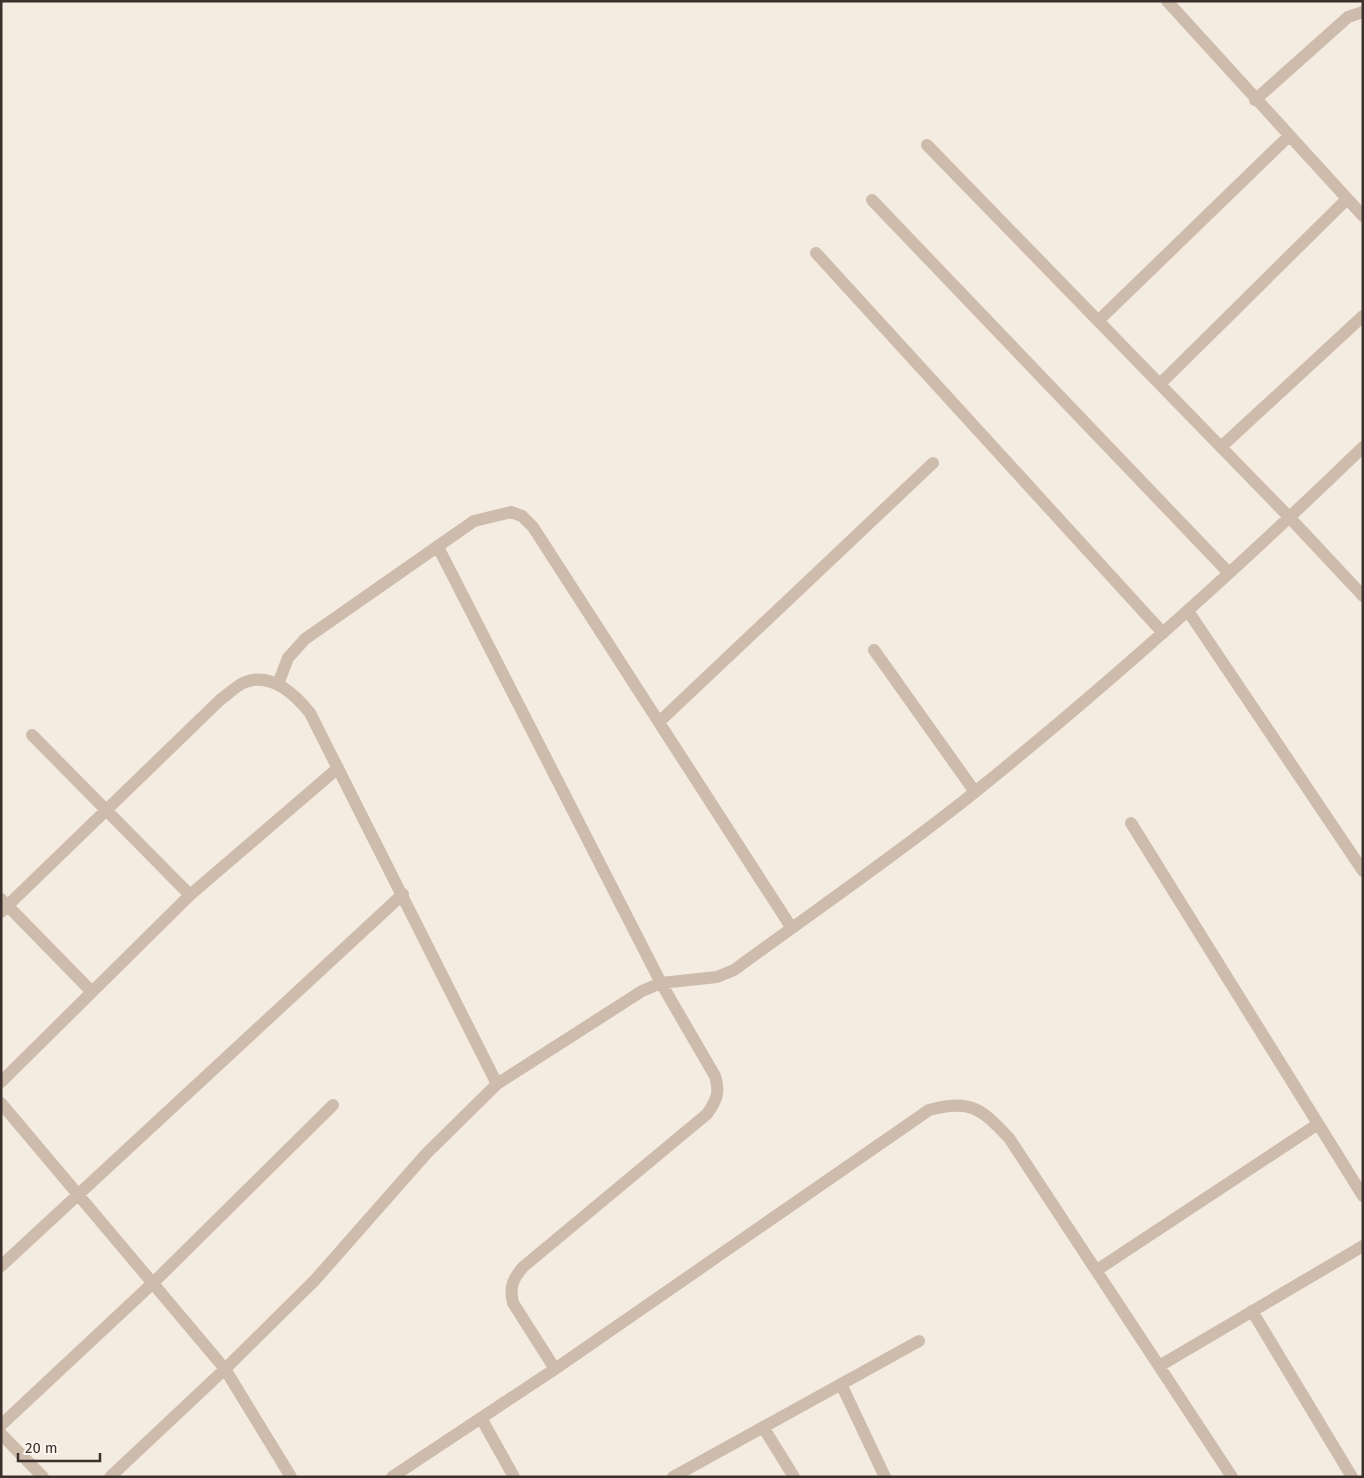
<svg xmlns="http://www.w3.org/2000/svg" width="1364" height="1478" viewBox="0 0 1364 1478" font-family="'Fira Sans',sans-serif">
<rect width="100%" height="100%" fill="#f4ebe1"/>
<g fill="none" stroke-linecap="round" stroke-linejoin="round">
<path stroke="#cdbbac" stroke-width="12" d="M1167 1 1363 216
M1255 100 1348 17 1363 12
M927 145 1290 518 1363 596
M872 200 1229 573
M816 253 1163 633
M1098 321 1289 136
M1160 384 1347 199
M1221 447 1363 316
M438 547 661 983 715 1076C720 1092 717 1100 707 1114L523 1267C513 1279 509 1287 513 1303L555 1369
M1188 611 1363 871
M874 650 975 792
M278 684 288 658 305 639 474 521 511 512 522 516 533 527 791 927
M659 722 933 463
M32 735 190 895
M1131 823 1363 1196
M1 899 92 992
M1 912 220 700C227 695 235 687 243 683 270 671 294 693 310 713L497 1084
M1 1082 190 895 338 768
M1 1103 225 1369 291 1477
M1 1266 403 894
M1097 1270 1318 1124
M1252 1311 1352 1477
M1161 1365 1363 1246
M841 1384 885 1477
M481 1418 514 1477
M1 1425 154 1282 333 1105
M763 1427 794 1477
M1 1434 43 1477
M110 1477 225 1369 315 1280 426 1154 497 1084 642 991 661 983 717 977 734 970C814 911 898 854 975 792 1110 683 1239 567 1363 447
M392 1477 555 1369 929 1110C970 1099 981 1108 1009 1138L1232 1477
M673 1477 919 1341"/>
</g>
<rect width="1364" height="1478" fill="none" stroke="#3b302b" stroke-width="5"/>
<path d="M18 1453v8h82v-8" fill="none" stroke="#3b302b" stroke-width="2.5"/>
<text x="25" y="1453" font-size="15" fill="#3b302b" stroke="#fbf5ee" stroke-width="4" paint-order="stroke">20 m</text>
</svg>
